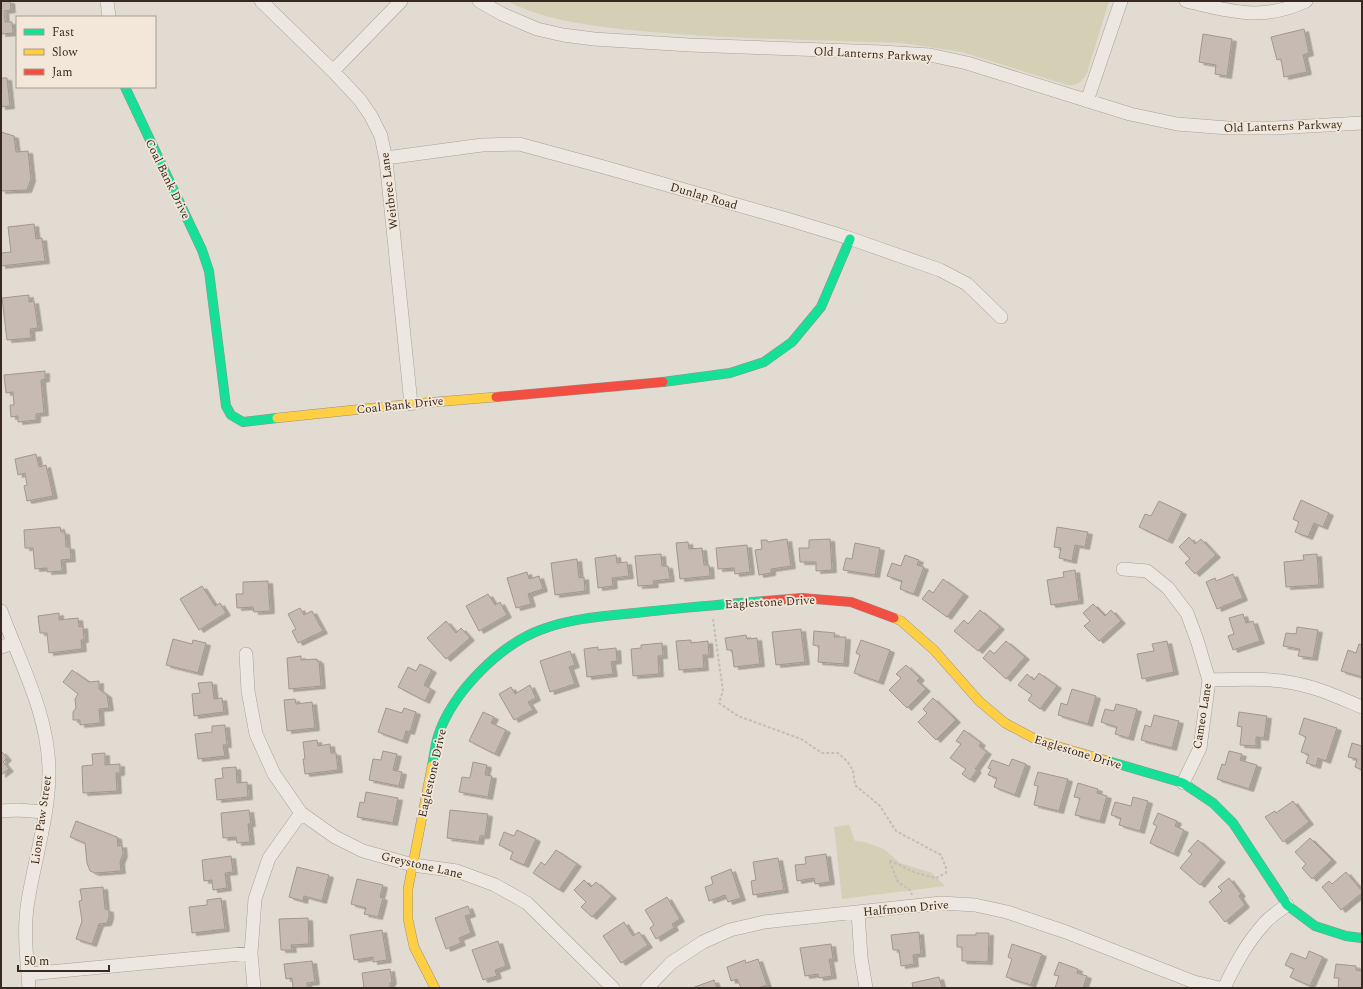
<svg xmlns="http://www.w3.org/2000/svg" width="1363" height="989" viewBox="0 0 1363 989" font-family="Spectral,serif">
<defs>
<filter id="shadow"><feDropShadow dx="4.5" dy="2.5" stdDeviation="0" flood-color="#0004"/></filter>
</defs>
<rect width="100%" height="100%" fill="#e2dbd1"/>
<path fill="#d3d0b5" d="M507 1H1109L1087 73C1082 82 1077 86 1067 85L962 52 902 43C815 40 727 39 639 31 595 26 548 22 507 1Z
M849 825 855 841 864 842 884 849 900 863 932 873 945 886 842 899 834 827Z"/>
<path fill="#c6bab2" stroke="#a29790" filter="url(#shadow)" d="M1 1H10L11 10 4 11 5 22H12L13 33 1 34Z
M1304 29 1309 53 1303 55 1307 72 1284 77 1281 59 1277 60 1271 37Z
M1203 34 1232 39 1227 76 1215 74 1216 65 1199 62Z
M1 78H7L10 106 1 107Z
M1 132 14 136 16 152 28 151 31 179 27 190 1 191Z
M34 224 36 239 42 238 45 261 1 266V253L11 252 8 227Z
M29 295V302L34 301 38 328 30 329 31 338 7 340 2 298Z
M45 371V379L41 380 44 413 36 414V420L18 422V416L11 417 10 405H14L13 392 6 393 4 375Z
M36 454 39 467 46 465 53 496 27 501 24 486 27 485 25 473 18 475 15 459Z
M1301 500 1329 513 1323 527 1314 523 1308 537 1295 532 1299 522 1293 519Z
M1159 501 1182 512 1168 541 1139 527 1145 514 1151 516Z
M60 527 61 532H65L66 547H70L71 559 61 560 62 571 47 572V568L35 569 33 548H25L24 530Z
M1057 527 1088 532 1085 547 1075 545 1072 561 1059 558 1061 548 1054 547Z
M1189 537 1195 544 1201 539 1216 555 1195 574 1185 563 1190 559 1179 547Z
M787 539 791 566 771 569V573L759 575 755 550 762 549 761 540H767L768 542Z
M830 539 832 570 816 571V562H800L799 548H809V540Z
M688 542 689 549 702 548 704 565H709L710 576 680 579 676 543Z
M855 543 880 548 875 575 843 570 846 558 852 559Z
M747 545 750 572 735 574 734 568 718 569 716 548Z
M661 554 662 566H668L670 579 653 581 654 585 638 586 635 556Z
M1317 554 1319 585 1286 587 1284 562 1304 560 1303 555Z
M616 555 617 563 627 562 629 576 612 578 613 586 598 588 595 558Z
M905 555 919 560 917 565 924 567 914 594 900 589 902 581 887 576 892 563 901 566Z
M577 559 579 578 584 577 585 591 555 595 551 563Z
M1075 570 1079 601 1051 605 1047 580 1064 577 1063 572Z
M527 572 529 579 539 576 543 589 528 594 531 604 516 608 507 578Z
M1233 574 1243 598 1217 609 1206 582 1215 578 1216 581Z
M943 579 964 594 947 617 922 599 929 590 933 593Z
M268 581 270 611 254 612 253 607 237 608 236 594H243V582Z
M202 586 215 606 220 603 226 613 199 630 180 599Z
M488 594 495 605 500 602 507 615 479 631 466 606Z
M1093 604 1105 616 1111 610 1121 621 1099 641 1084 626 1090 621 1083 613Z
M300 608 304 615 312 611 323 631 298 643 292 631 296 629 288 614Z
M980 610 1000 627 978 651 954 631 964 620 968 624Z
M59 613V620L78 618 79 627 83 626 84 640H81L82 649 49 653 47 633H40L38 616Z
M1243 614 1246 623 1253 621 1260 641 1233 650 1228 636 1234 634 1229 618Z
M446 621 456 633 461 628 470 638 446 659 427 638Z
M1297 627 1318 630 1313 658 1298 656 1300 649 1283 646 1286 633 1296 634Z
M801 629 805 662 776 665 772 632Z
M814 631 835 633 834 637H846L844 664 818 662 819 646 813 645Z
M746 635 747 639 757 638 760 664 734 667 732 650H727L725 638Z
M173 639 192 644 193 640 206 643 198 673 166 665Z
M691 640V643L708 641 709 655H703L704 668 679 670 676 641Z
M861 640 890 650 879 682 854 673 860 655 856 653Z
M1006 641 1025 657 1006 679 983 658 990 650 994 654Z
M1167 641 1174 672 1142 679 1137 654 1154 651 1152 644Z
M662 643 663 656H658L659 674 633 676 631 649 641 648V645Z
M1359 644 1362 645V677L1341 671 1348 650 1356 653Z
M598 647V650L616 648 617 661 611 662 613 674 587 677 584 649Z
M570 651 575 665 569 667 575 684 550 692 540 661Z
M301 656V660L317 659V661H319L321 686 289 689 287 658Z
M420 664 432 670 424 685 431 689 425 701 398 687 408 667 416 671Z
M906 665 920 678 917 681 926 689 907 708 889 690 901 678 896 674Z
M72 670 89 682 99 681V689L107 695 109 708 99 709 100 723 80 725V720H73V712L76 708 75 699 78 694 63 682Z
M1039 673 1057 686 1040 709 1028 700 1032 695 1018 685 1027 674 1034 680Z
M212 682 214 699 222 698 224 712 194 716 192 694 200 693 198 683Z
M530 685 536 698 528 702 533 710 514 720 499 694 511 687 515 694Z
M1072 689 1096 696 1088 724 1058 715 1061 703 1067 705Z
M933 698 956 720 936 740 918 722 927 713 923 709Z
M295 699 296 704 312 702 315 728 287 731 284 700Z
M1116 704 1137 709 1129 738 1115 734 1117 727 1101 722 1105 709 1114 711Z
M386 708 402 713 404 708 416 712 410 732 406 731 403 741 378 732Z
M483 712 494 717 491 723 506 730 495 754 469 741Z
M1239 712 1267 716 1264 738 1256 737V746L1240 745 1242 727 1237 726Z
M1154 715 1179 721 1172 748 1141 740 1145 725 1151 727Z
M1304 718 1337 728 1326 761 1318 758 1316 766 1306 763 1309 755 1301 752 1306 737 1299 734Z
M225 725 227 745H223L225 756 198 759 195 734 212 732V726Z
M964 730 981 743 979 746 987 752 975 769 977 770 970 780 962 774 966 769 950 758 961 744 956 741Z
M317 740 318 746 330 744 331 753H336L338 770 305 774 303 759H305L303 742Z
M1352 743 1362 746V770L1355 767 1357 759 1348 757Z
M1 751 7 758 3 762 9 769 1 775Z
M383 751 397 754 393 770 402 772 399 786 369 780 373 759 381 760Z
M1229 751 1242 754 1240 760 1257 765 1249 789 1217 779 1222 764 1225 765Z
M105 753V765L120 764V773H116L117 791 83 793 82 766 93 765 92 754Z
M1012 759 1026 764 1015 795 994 787 997 778 988 775 991 769 988 768 992 760 1009 766Z
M473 762 487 765 485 775 492 776 488 797 459 792 462 777 470 778Z
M236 767 237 783 247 782 248 797 217 800 215 779 223 778 222 768Z
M1038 772 1068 779 1059 811 1034 805 1038 786 1034 785Z
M1078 783 1098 789 1097 793 1107 796 1100 821 1075 815 1080 798 1074 797Z
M366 792 398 798 393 823 357 817 360 802 364 803Z
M1133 797 1148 801 1140 831 1119 825 1121 818 1111 815 1115 802 1131 806Z
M1293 801 1309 822 1283 842 1265 817 1275 811 1276 813Z
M249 810 251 824H248L250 842 237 843 236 837 223 838 221 813Z
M450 810 488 814 485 836H480L479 842 447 838Z
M1158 813 1177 821 1175 826 1184 830 1174 854 1150 843 1157 826 1153 824Z
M76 821 117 837 118 846 122 845 123 854 120 862 121 871 95 873 90 871 87 863 85 843 70 837Z
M517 830 536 839 524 865 510 859 513 852 499 845 504 832 514 836Z
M1310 838 1332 860 1312 879 1302 868 1306 864 1295 852Z
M1198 840 1221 860 1200 885 1180 868 1192 854 1188 851Z
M556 850 577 864 559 890 533 873 541 862 545 865Z
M826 854 830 882 815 884 814 878 797 881 795 865 806 864 805 857Z
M231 856 233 872 225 873 227 888 213 890 212 880 204 881 202 860Z
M778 858 784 890 753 895 751 881 756 880 753 862Z
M297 867 329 875 322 901 304 896 303 901 289 897Z
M731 869 741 898 728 902 725 895 709 901 705 887 713 884 711 877Z
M1346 872 1362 891V893L1341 910 1322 887 1329 881 1332 884Z
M1229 878 1241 894 1239 896 1245 905 1225 922 1209 902 1222 891 1218 887Z
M357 879 383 885 380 897 383 898 378 917 364 914 366 908 351 904Z
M584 880 591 887 596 882 612 896 592 917 581 907 586 902 574 890Z
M103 887 105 909 109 910V917L107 923 99 924 92 944 76 939 82 921 79 901 82 900 80 889Z
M667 897 680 919 672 924 674 928 656 939 650 928 654 925 645 910Z
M221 898 225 929 192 933 189 907 207 905V900Z
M468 906 471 914 465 916 471 933 459 938 461 943 446 949 435 918Z
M308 918 309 944 291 945 292 950H281L279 919Z
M624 922 633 936 639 932 648 945 621 963 603 936Z
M382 930 387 960 373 962V957L354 960 350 935Z
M919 932 921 954 913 955 914 964 901 966 899 950H893L891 935Z
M976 933H989L988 962 962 961V947H957V935H976Z
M498 941 506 966 495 970 497 976 483 980 472 950Z
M831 944 833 959H829L832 976 819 978 818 974 805 976 800 948Z
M1012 944 1042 954 1031 985 1006 977 1012 959 1008 957Z
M1309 951 1323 957 1310 986 1290 977 1294 969 1285 965 1291 953 1306 959Z
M758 959 767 985 758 988H741L737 979 731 981 727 967 745 960 746 963Z
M312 961 315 982 307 983V988H293L292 978 286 979 284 964Z
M1059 962 1078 969 1077 973 1087 976 1083 988H1055L1059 976 1054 975Z
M1336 964 1356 966V970L1362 971V988H1338L1339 978H1334Z
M390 969 392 982 390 983V988H364L362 973Z
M939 977 942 988H913L912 983Z
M714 980 717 988H692Z"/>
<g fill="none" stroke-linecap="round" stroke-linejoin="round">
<g stroke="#a8a199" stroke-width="14">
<path id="street" d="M107 1 109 17
M261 1 333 71 360 100 371 116 381 136 386 160 411 404
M479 1 502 14 537 29 563 35 594 39 689 45 882 52 930 55 967 63 1130 114 1177 124 1228 128H1274L1362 123
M1186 1C1231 11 1261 22 1306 1
M333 71 401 1
M1087 101 1121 1
M386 158 482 145 519 144 600 166 787 219 846 237 940 270 967 284 1001 317
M1123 569 1147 571 1168 588 1187 613 1197 640 1209 680 1200 748 1183 783
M1 611C20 663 49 715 49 772 49 815 35 858 28 901 23 930 27 959 29 988
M1 647 13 643
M246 654 248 691 256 734 274 774 301 813 335 837 363 851 413 865 457 871 495 885 527 903 613 988
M1209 680C1242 679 1278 677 1310 687 1328 692 1345 700 1362 707
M1 811 17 810 45 812
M858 912 861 958 866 988
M28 974 251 953
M254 988 251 953 255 899 269 858 301 813
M647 988 671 963 703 942 730 930 764 922 941 903 975 905 1007 912 1066 932 1194 982 1219 988
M1224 988C1235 965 1246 944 1263 925 1269 917 1279 911 1287 905"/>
</g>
<g stroke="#98908a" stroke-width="10">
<path id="fast" d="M125 87 202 250 209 271 226 406 231 415 243 422 277 418
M663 382 730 373 764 362 792 342 821 307 850 239
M1108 761 1183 783 1213 803 1233 823 1287 905 1315 926 1346 936 1362 938
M432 766C434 756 435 746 438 736 452 693 500 644 543 629 575 617 610 616 644 612 684 608 725 604 765 601"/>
</g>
<g stroke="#98908a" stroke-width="10">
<path id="slow" d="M277 418 411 404 496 397
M894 618 901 621 934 650 979 701 1005 723 1039 741 1108 761
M432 766 408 889V919L414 947 435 988"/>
</g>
<g stroke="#98908a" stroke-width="10">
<path id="jam" d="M496 397 663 382
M765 601 802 598 851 602 894 618"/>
</g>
<path stroke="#c4beb8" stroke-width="2" stroke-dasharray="3 2" stroke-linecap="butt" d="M713 619 723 691 719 703 738 716 801 739 822 753H838L847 761 853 770 855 785 880 806 896 831 941 855 946 868V873L936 878 916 873 889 860 898 882 910 890 912 895"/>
<use href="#street" stroke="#ece7e1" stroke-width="13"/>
<use href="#fast" stroke="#16e098" stroke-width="9"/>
<use href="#slow" stroke="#ffcf43" stroke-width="9"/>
<use href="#jam" stroke="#f24e42" stroke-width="9"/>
</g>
<g text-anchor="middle" stroke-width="3.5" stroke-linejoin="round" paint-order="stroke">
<g font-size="12" fill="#372921" stroke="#f2e7d8">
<text transform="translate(873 54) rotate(3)" y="4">Old Lanterns Parkway</text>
<text transform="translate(1283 126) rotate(-2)" y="4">Old Lanterns Parkway</text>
<text transform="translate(168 179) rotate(64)" y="4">Coal Bank Drive</text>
<text transform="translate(389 191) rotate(-97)" y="4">Weitbrec Lane</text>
<text transform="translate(704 196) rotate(16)" y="4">Dunlap Road</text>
<text transform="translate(400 405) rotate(-6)" y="4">Coal Bank Drive</text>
<text transform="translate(770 602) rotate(-3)" y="4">Eaglestone Drive</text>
<text transform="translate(1202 716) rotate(-81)" y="4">Cameo Lane</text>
<text transform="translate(1078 752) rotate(17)" y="4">Eaglestone Drive</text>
<text transform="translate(432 773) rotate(-77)" y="4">Eaglestone Drive</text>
<text transform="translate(41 820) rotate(-82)" y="4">Lions Paw Street</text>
<text transform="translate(422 865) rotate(13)" y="4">Greystone Lane</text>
<text transform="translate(906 908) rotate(-5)" y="4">Halfmoon Drive</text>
</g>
</g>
<rect width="1363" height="989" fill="none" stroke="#372921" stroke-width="4"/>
<rect x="16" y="16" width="140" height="72" fill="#f2e7d8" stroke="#a79b8f"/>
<rect x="24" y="29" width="20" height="6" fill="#16e098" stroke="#a79b8f"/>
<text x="52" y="36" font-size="12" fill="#372921">Fast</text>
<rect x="24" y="49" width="20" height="6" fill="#ffcf43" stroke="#a79b8f"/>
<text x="52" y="56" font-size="12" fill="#372921">Slow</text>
<rect x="24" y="69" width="20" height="6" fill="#f24e42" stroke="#a79b8f"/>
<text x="52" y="76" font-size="12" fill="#372921">Jam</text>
<path d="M18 965v6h91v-6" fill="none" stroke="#372921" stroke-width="2"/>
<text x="24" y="965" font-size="12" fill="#372921" stroke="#f2e7d8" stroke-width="3" paint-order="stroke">50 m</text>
</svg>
